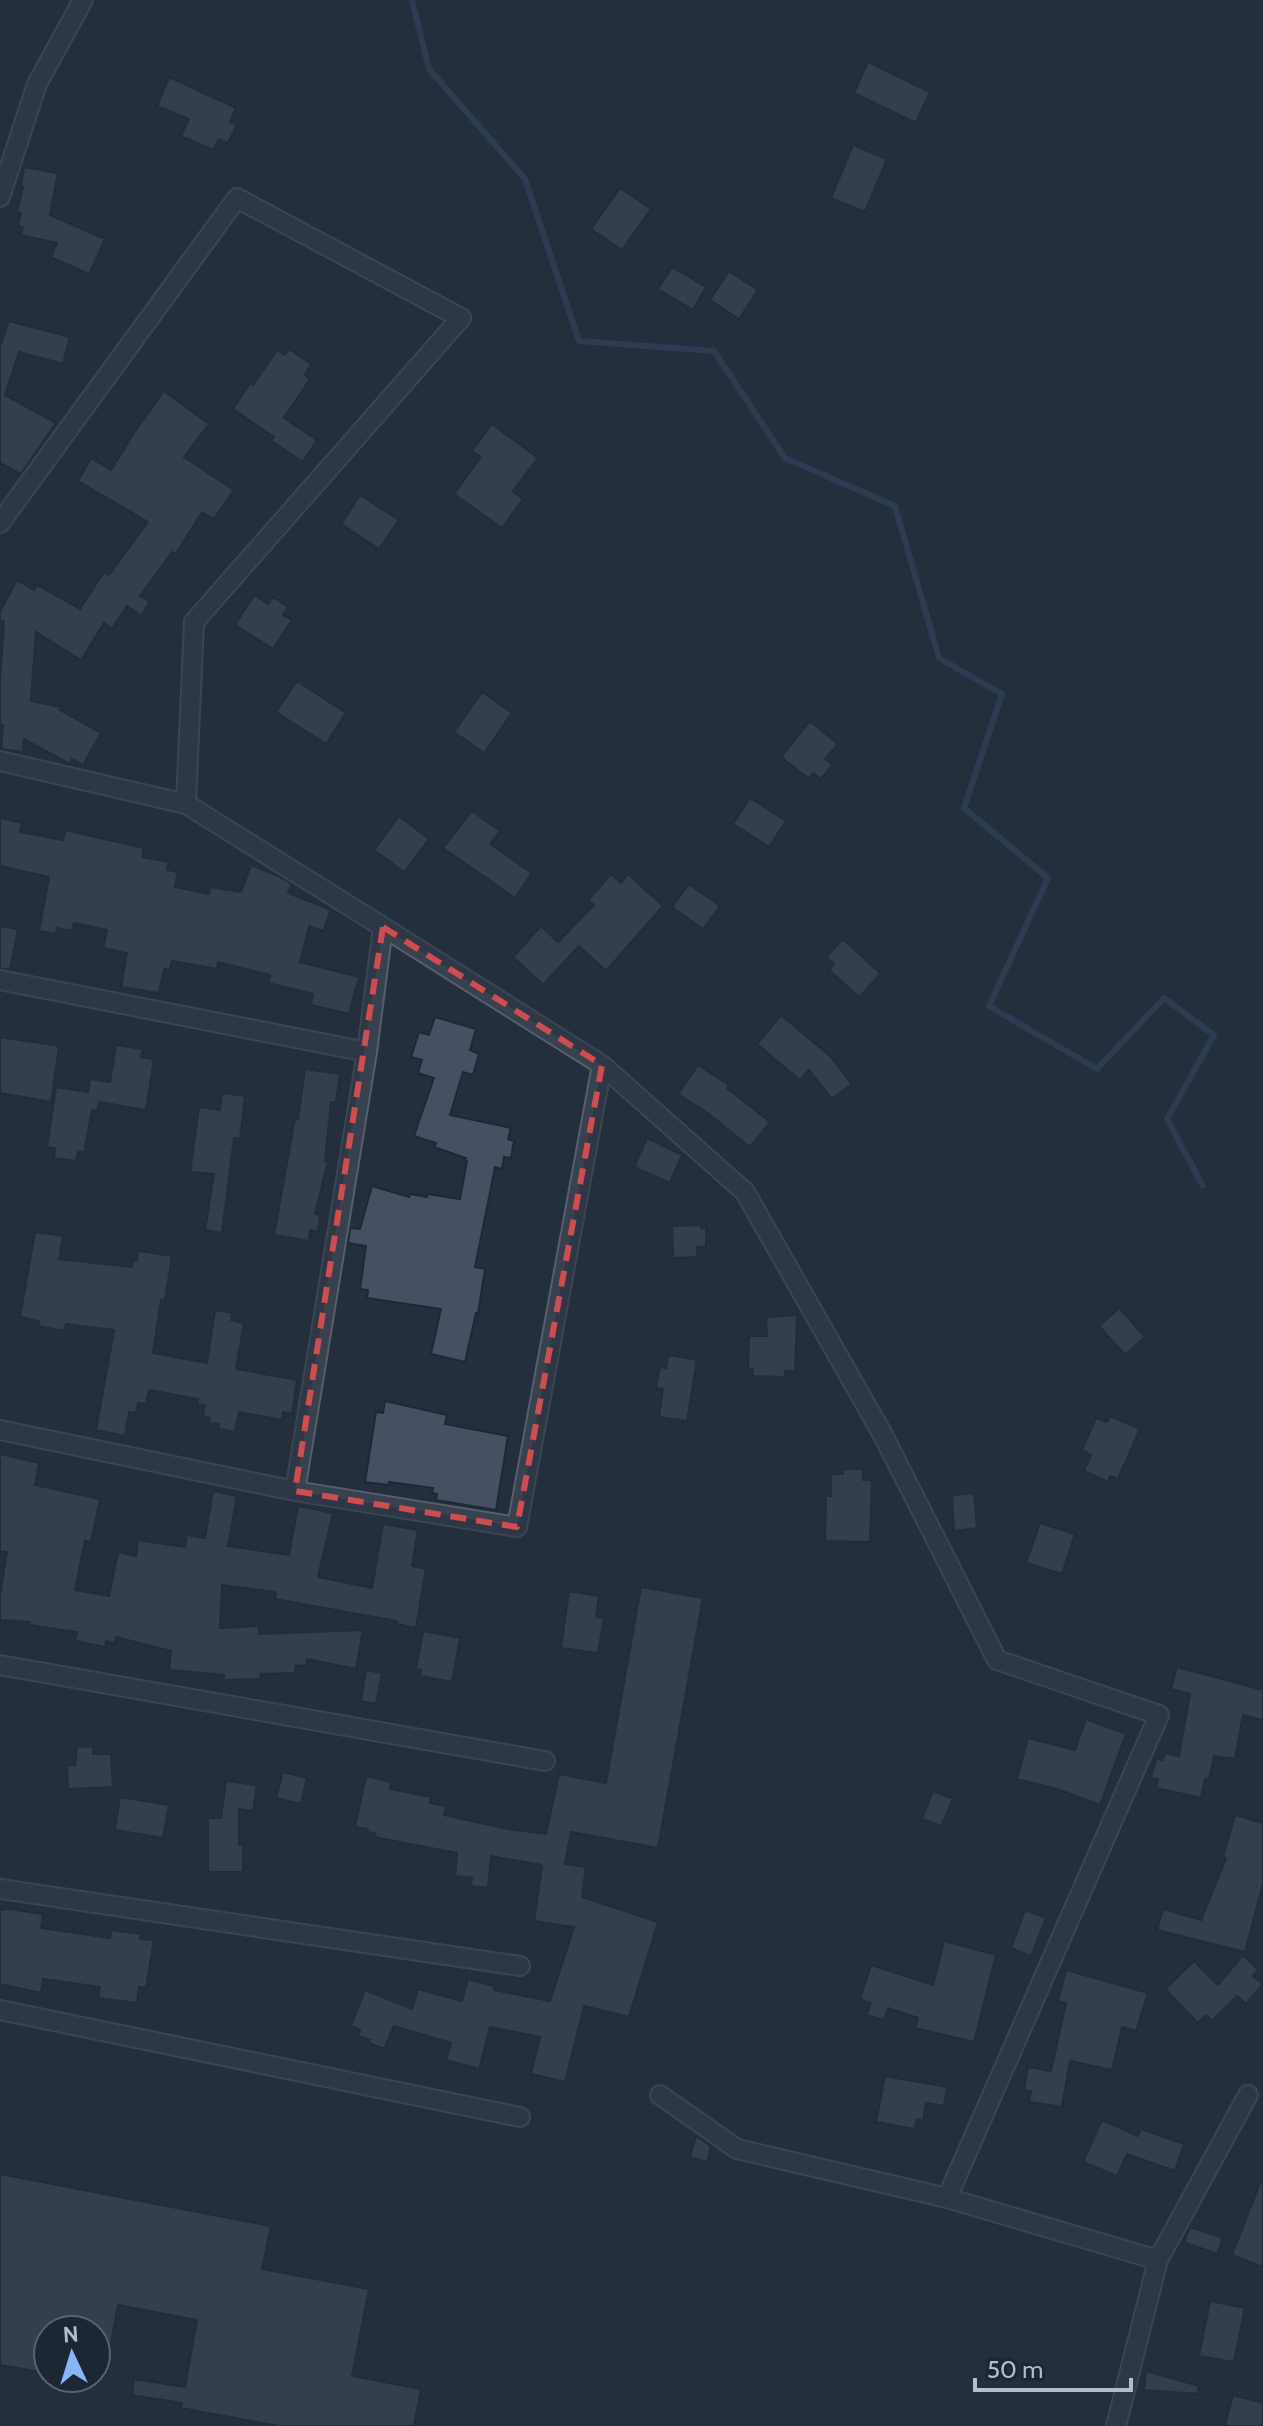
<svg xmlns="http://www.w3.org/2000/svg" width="1263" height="2426" viewBox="0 0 1263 2426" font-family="Cabin,sans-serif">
<rect width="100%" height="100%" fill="#242f3e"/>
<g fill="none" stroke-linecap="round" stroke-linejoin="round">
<path stroke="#394c67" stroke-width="6" d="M412 0 429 69 525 179 579 341 714 351 785 458 895 506 939 658 1002 694 964 808 1048 878 989 1006 1097 1069 1164 998 1214 1035 1167 1119 1203 1186"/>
</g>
<path fill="#455162" stroke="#1f2835" stroke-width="2" d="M868 62 930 92 916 123 854 93Z
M169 77 236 108 230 122 237 125 228 143 219 139 213 150 181 136 189 119 157 106Z
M853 145 887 159 865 212 831 198Z
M24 167 58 173 50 215 105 239 89 274 51 257 57 243 21 235 23 227 18 226 21 213 17 212 23 187 21 186Z
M620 188 651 209 622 250 591 229Z
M672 267 706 287 693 310 658 289Z
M729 271 758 290 739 319 710 300Z
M9 321 70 337 63 364 19 352 5 395 56 423 21 474 0 463V347Z
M289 349 311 364 305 375 310 379 284 418 317 440 303 462 271 441 274 437 233 409 250 383 253 385 277 350 285 355Z
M164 391 209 424 184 457 234 490 214 519 202 512 176 554 172 552 140 596 150 602 141 616 127 606 112 629 104 623 81 660 36 632 31 701 61 707 60 710 101 733 83 765 72 759 70 764 24 739 23 752 1 749 3 725 0 724V679L4 622 0 620V612L17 580 34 590 37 585 80 609 104 572 109 575 148 522 78 481 91 458 111 470 134 433Z
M492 424 538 458 513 491 523 499 502 528 454 494 481 457 472 451Z
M360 495 399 520 379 549 341 524Z
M254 595 268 604 273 597 288 607 283 615 292 620 273 649 235 625Z
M297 681 346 713 326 744 276 712Z
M482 692 512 713 484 753 454 732Z
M810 721 838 744 825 759 832 765 821 779 813 773 809 779 781 757Z
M750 798 786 821 769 847 733 824Z
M472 811 500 831 490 844 532 873 515 898 443 848Z
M399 816 429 839 404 872 374 850Z
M0 818 22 823 20 832 63 840 65 830 144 848 142 857 169 862 167 870 178 872 175 887 209 894 210 887 241 892 251 865 276 875 292 884 288 893 331 910 323 931 309 926 300 962 359 977 349 1014 311 1005 313 994 268 983 270 975 218 962 217 969 172 961 170 970 164 969 159 993 121 987 127 953 103 948 107 930 74 923 72 931 57 928 56 934 39 931 49 877 0 866Z
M611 874 621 883 628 874 663 906 606 971 579 946 543 985 513 957 541 926 558 942 594 905 588 900Z
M689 884 720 906 703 929 672 907Z
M0 926 18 929 10 970 0 968Z
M843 939 881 974 859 997 829 970 834 964 826 957Z
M781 1015 830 1056 852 1084 832 1099 809 1070 800 1080 757 1044Z
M435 1017 476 1029 470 1050 479 1054 473 1075 463 1072 450 1115 511 1128 508 1139 514 1141 511 1158 504 1157 502 1169 495 1167 475 1267 485 1269 478 1314 476 1313 465 1362 431 1354 441 1309 367 1298 368 1290 360 1289 366 1246 348 1243 350 1228 360 1229 372 1186 409 1197 410 1194 427 1197V1194L460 1199 467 1161H465L466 1158 434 1147 436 1143 414 1136 434 1078 418 1073 422 1060 411 1057 419 1032 429 1035Z
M0 1037 59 1046 51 1102 0 1093Z
M116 1045 143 1049 141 1057 154 1059 146 1110 99 1102 97 1111 92 1110 84 1153 78 1151 76 1161 54 1158 55 1148 47 1147 56 1087 88 1092 90 1079 110 1082Z
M698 1065 729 1085 727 1088 770 1122 750 1147 709 1114 678 1094Z
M305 1069 340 1074 336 1102H331L325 1161H328L315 1214 320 1215 318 1232 310 1230 309 1241 274 1235 295 1118 298 1119Z
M222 1093 245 1096 240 1139 234 1138 222 1233 205 1230 214 1174 190 1172 199 1107 220 1110Z
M647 1138 682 1155 670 1183 634 1167Z
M701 1225V1228H706V1247H697V1257L673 1258 672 1226Z
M35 1232 63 1236 59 1259 132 1267 133 1260 137 1261 138 1251 172 1256 165 1301 161 1300 153 1353 207 1363 215 1310 232 1313 231 1320 244 1323 236 1369 297 1380 292 1414 283 1412 282 1420 239 1412 235 1432 218 1429 219 1424 209 1423 210 1418 203 1416 205 1405 197 1404 198 1399 149 1390 146 1404 138 1403 136 1413 129 1412 125 1436 96 1430 114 1330 66 1324 64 1331 38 1326 39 1321 20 1317Z
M1119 1308 1145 1337 1125 1355 1099 1326Z
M797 1315 795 1371H785V1377L753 1376V1369H748L749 1336H767L766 1317Z
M668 1355 697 1360 687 1421 659 1417 663 1389 656 1388 660 1367 666 1368Z
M385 1401 447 1415 445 1424 508 1436 496 1510 436 1500 437 1494 432 1493 433 1488 389 1482V1485L365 1482 376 1412 383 1413Z
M1110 1416 1140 1429 1118 1479 1110 1476 1108 1482 1084 1471 1091 1455 1082 1450 1096 1418 1107 1422Z
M0 1454 39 1463 35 1485 100 1499 91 1542 85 1541 75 1590 109 1596 118 1552 136 1556 138 1540 185 1547 187 1535 205 1538 213 1491 237 1496 228 1546 289 1555 298 1506 333 1513 318 1577 372 1588 383 1524 418 1530 412 1566 426 1569 416 1628 397 1624V1621L275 1599 276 1592 222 1585 220 1628 259 1626V1634L363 1630 356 1669 307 1659V1665L295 1666V1673L260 1674 261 1679 224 1680V1675L169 1670 171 1651 116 1637 115 1643 106 1641 105 1647 75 1641 77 1632 30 1625V1622L0 1620V1596L7 1552 0 1551Z
M843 1469H863V1480H872L870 1542 825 1541 826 1496H831V1474H843Z
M974 1493 977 1528 954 1531 952 1495Z
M1040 1523 1075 1534 1062 1574 1026 1563Z
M641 1587 703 1598 658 1848 571 1832 565 1864 586 1867 582 1897 658 1922 629 2017 584 2006 565 2082 531 2074 540 2037 490 2027 479 2069 446 2060 451 2043 394 2026 384 2049 369 2043 370 2040 358 2036 360 2030 351 2026 365 1990 412 2009 418 1989 462 2001 468 1979 494 1986V1990L550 2001 574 1927 534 1921 542 1867 541 1865 491 1856 488 1888 471 1886 472 1878 455 1876 457 1853 374 1837 375 1833 368 1832V1829L355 1827 366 1776 391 1782 390 1789 431 1797 430 1803 446 1806 444 1815 508 1829 546 1834 559 1774 606 1783Z
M569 1591 599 1596 596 1617 604 1618 598 1653 561 1648Z
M423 1631 460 1638 452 1682 420 1676 421 1670 416 1669Z
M1177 1667 1263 1690V1720L1243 1715 1235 1759 1214 1756 1209 1780 1205 1779 1201 1798 1156 1788 1158 1779 1151 1778 1156 1759 1163 1760 1165 1753 1179 1756 1190 1694 1171 1689Z
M366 1670 382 1673 376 1704 361 1701Z
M1086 1719 1126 1734 1100 1805 1057 1789 1017 1779 1028 1738 1075 1750Z
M93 1746V1754H111L113 1787 68 1789 67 1765H75L77 1747Z
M283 1772 307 1778 301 1804 276 1798Z
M226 1781 257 1785 253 1811 239 1809V1845L243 1844V1872H208V1818H221Z
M933 1791 953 1799 941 1826 922 1819Z
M120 1797 169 1805 163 1838 115 1830Z
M1235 1815 1263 1823V1883L1245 1952 1157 1930 1163 1909 1201 1920 1226 1858 1223 1857Z
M10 1909 43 1914 41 1928 110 1938 111 1930 140 1934V1939L154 1940 146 1988 139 1987 137 2003 98 1998 100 1987 43 1979 41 1993 0 1984V1910Z
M1025 1910 1046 1918 1031 1956 1011 1948Z
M944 1941 996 1955 974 2042 915 2028 918 2018 888 2008 884 2020 866 2015 871 2003 860 1999 871 1965 933 1985Z
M1243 1955 1258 1970 1253 1976 1263 1984 1246 2004 1237 1996 1212 2021 1206 2015 1198 2023 1165 1989 1194 1961 1218 1985Z
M1066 1970 1148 1993 1136 2031 1122 2027 1112 2070 1070 2061 1062 2107 1029 2102 1031 2091 1024 2090 1028 2067 1051 2071 1066 2003 1058 2001Z
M885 2076 947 2087 944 2106 926 2103 923 2121 917 2119 915 2129 876 2122Z
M1102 2120 1138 2136 1141 2129 1184 2144 1175 2171 1127 2154 1117 2176 1083 2162Z
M696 2136 711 2146 707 2162 690 2157Z
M0 2174 271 2226 262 2269 369 2289 352 2376 421 2389 414 2426H279L181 2408 182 2403 132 2395 134 2379 185 2387 197 2320 118 2305 105 2377 96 2376V2330H48V2373L0 2365Z
M1262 2178H1263V2267L1232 2255Z
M1190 2227 1223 2238 1217 2254 1184 2242Z
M1210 2301 1245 2308 1234 2362 1199 2356Z
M1146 2371 1199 2386 1197 2394 1144 2390Z
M1233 2395 1263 2403V2426H1225Z"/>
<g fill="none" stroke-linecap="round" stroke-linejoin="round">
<g stroke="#565f6c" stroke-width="22">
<path id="minor" d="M0 197 37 84 83 0
M0 523 237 198 461 318 194 622 186 804 383 927 367 1052 295 1491 517 1527 602 1065 745 1192 883 1435 997 1660 1159 1715 947 2198 1158 2260
M0 761 186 804
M383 927 602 1065
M0 980 367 1052
M0 1430 295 1491
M0 1665 545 1761
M0 1889 520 1966
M0 2010 520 2117
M660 2095 737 2149 947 2198
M1116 2426 1158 2260 1248 2095"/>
</g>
<use href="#minor" stroke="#38414e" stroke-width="18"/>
</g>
<path d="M0 0H1263V2426H0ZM383 927 602 1065 517 1527 295 1491Z" fill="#242f3e" fill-opacity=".55" fill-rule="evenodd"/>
<path fill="none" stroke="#ce4d50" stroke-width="6" stroke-dasharray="16 10" stroke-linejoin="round" d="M383 927 602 1065 517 1527 295 1491Z"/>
<g transform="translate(72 2354) rotate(356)"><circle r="38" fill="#1d2633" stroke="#59626f" stroke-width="2"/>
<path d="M0-6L14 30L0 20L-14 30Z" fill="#8ab4f8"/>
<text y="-12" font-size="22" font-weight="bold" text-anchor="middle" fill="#b4bcc9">N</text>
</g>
<path d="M975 2378v12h156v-12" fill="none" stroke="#b4bcc9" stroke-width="4"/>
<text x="987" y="2378" font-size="24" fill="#b4bcc9" stroke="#1d2633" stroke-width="6" paint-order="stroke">50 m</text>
</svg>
